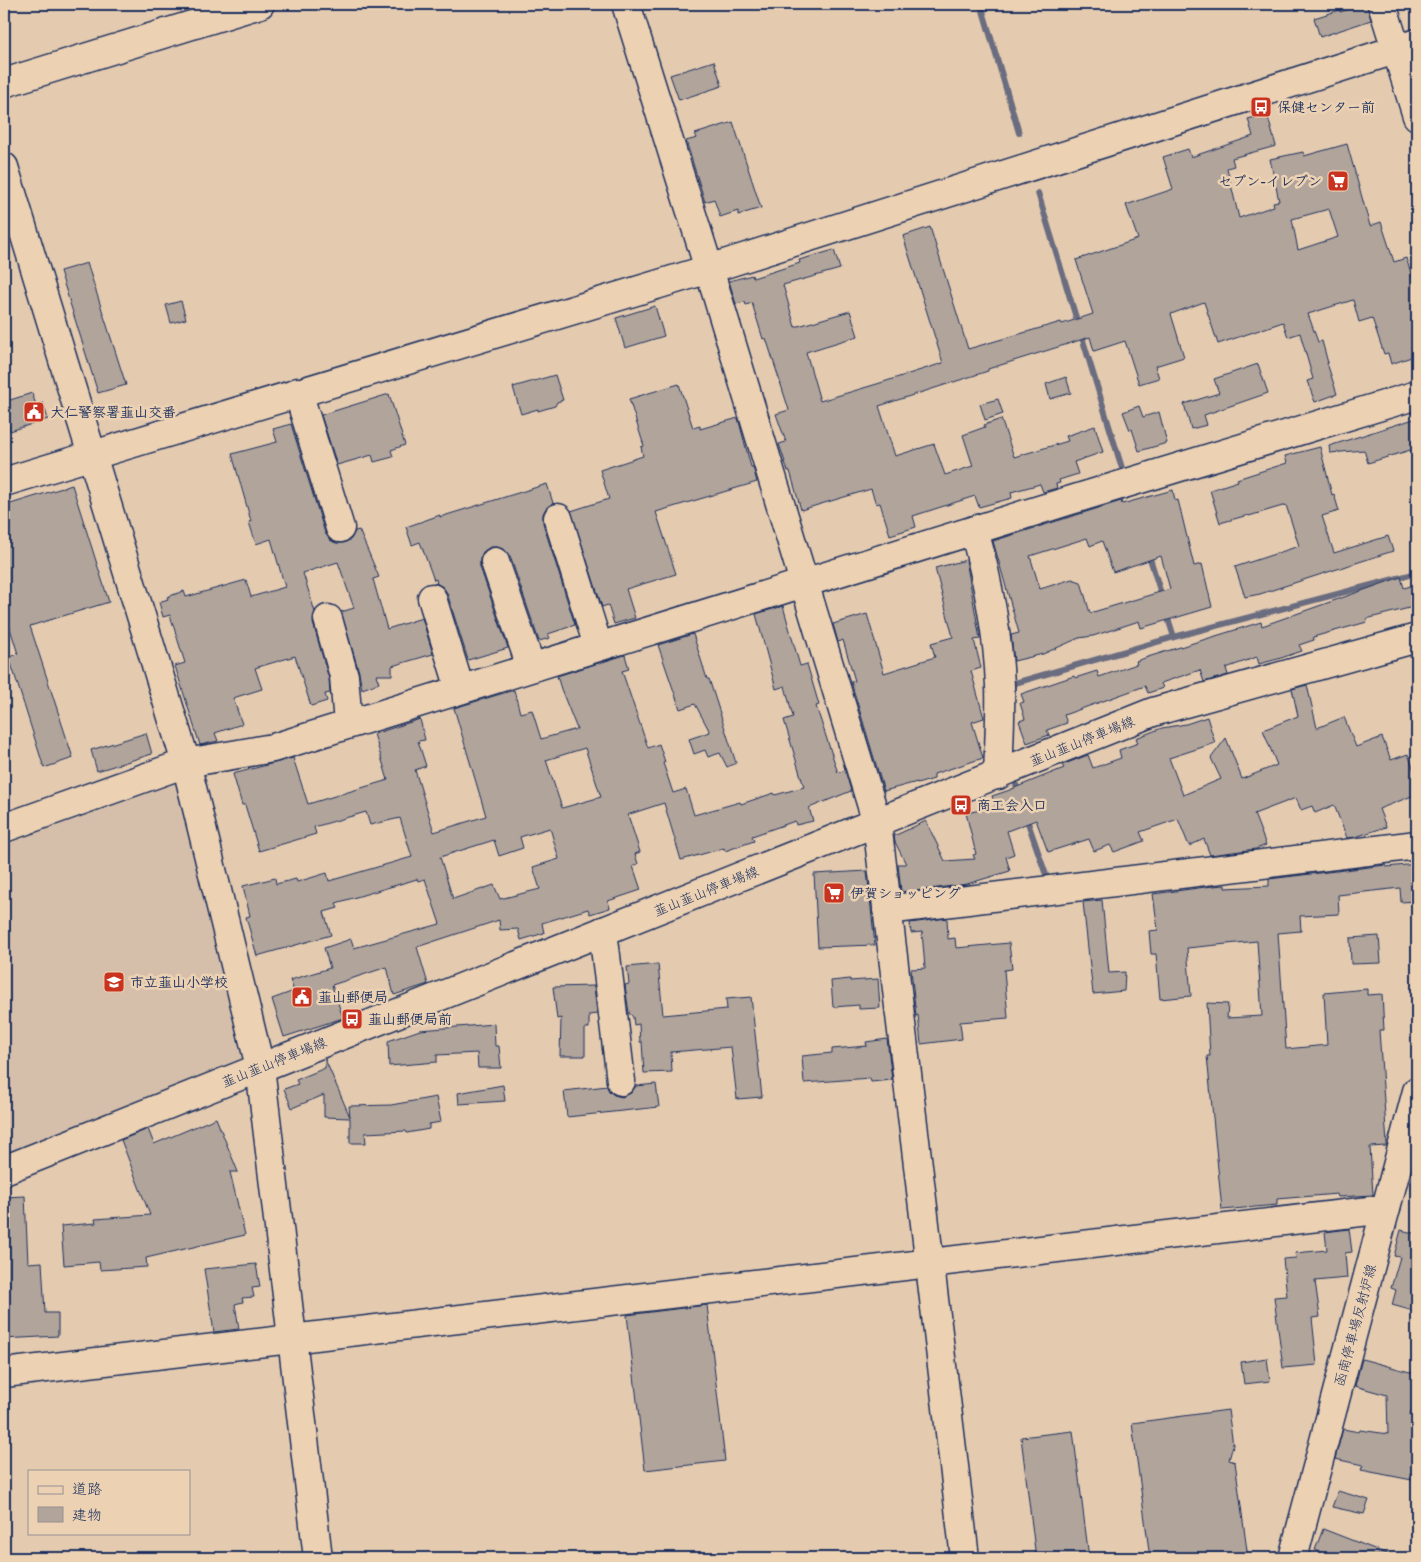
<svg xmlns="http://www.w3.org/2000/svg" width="1421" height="1562" viewBox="0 0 1421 1562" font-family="'Comic Neue','Klee One',sans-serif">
<rect width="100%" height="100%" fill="#e4cbb0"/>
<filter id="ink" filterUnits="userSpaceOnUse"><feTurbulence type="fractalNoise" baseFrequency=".02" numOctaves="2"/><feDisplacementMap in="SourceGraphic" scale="10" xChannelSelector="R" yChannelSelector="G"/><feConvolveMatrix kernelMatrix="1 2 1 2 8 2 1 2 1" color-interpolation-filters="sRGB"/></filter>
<g filter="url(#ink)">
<path fill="#d5bfaa" d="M161 772 176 785 242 1060 4 1156V826Z"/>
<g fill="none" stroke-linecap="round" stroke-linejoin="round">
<path stroke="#6a6c7f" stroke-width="6" d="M981 4 1019 133
M1038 193 1125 478
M1148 552 1163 600
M1166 612 1174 637
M1013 692V685L1015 683 1174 637 1417 573
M1013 774 1019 795
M1026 817 1046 875"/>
</g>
<path fill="#b1a49b" stroke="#1b2f5e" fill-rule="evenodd" d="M1367 4 1371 20 1320 37 1314 18 1340 10V12Z
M714 61 722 86 679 100 670 75Z
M1267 114 1276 146 1232 158 1234 166 1227 168 1239 218 1274 206 1273 202 1279 201 1270 159 1303 152 1304 156 1347 144 1370 226 1381 222 1394 262 1406 258 1417 291V355L1391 364 1388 353 1384 354 1372 318 1359 322 1353 300 1308 314 1318 342 1322 341 1328 363H1327L1337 394 1315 402 1307 381 1313 379 1300 333 1288 337 1283 322 1218 344 1204 302 1171 314 1184 357 1155 366 1159 378 1139 384 1125 341 1094 351 1090 337 988 369V371L879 406 895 456 934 444 945 475 973 466 963 435 985 427 984 425 1001 419 1014 457 1068 441 1066 436 1095 426 1103 452 1074 462 1078 474 1059 480 1060 483 1056 484 1057 488 1043 492 1040 484 1011 492 1012 498 979 507 975 496 913 516 916 527 890 535 880 503 876 504 871 489 801 510 790 471H788L779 444 786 442 776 414 789 410 766 338 763 339 752 303 746 305 745 302 736 304 729 281 752 275 753 278 800 263 799 260 834 250 840 269 783 285 795 327 850 311 858 336 806 352 820 401 877 384 943 363 903 236 930 227 968 349 1061 322 1062 324 1093 314 1076 260 1138 239 1126 205 1173 189 1163 157 1188 149 1191 157 1253 136 1248 119ZM1329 209 1338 237 1298 250 1292 219Z
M733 122 761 208 738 215V211L720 217 714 199 705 202 686 141 697 138 695 134Z
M87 263 126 385 98 393 60 271Z
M181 301 186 319 171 323 166 305Z
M655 306 664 336 625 348 616 318Z
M1258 364 1268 393 1204 415 1207 425 1191 429 1184 404 1219 393 1214 379Z
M555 375 563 400 557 402 555 406 538 411V409L521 414 513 387Z
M1066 377 1071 393 1050 399 1046 384Z
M679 384 693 428 700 426V429L738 418 751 467H753L757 482 656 512 676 574 626 589 635 618 614 624 608 605 602 607 571 511 609 499 600 470 643 456 641 447 644 446 629 399Z
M32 393 36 405 43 403 48 419 10 431 4 411V402Z
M389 394 405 445 391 450 393 457 374 462 372 455 337 465 321 415Z
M998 399 1003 414 985 420 980 404Z
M1139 406 1143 417 1159 412 1167 443 1139 451 1132 429 1130 430 1123 412Z
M1417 418V448L1368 463 1364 450 1330 453 1329 446Z
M291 424 325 533 330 540 336 543H344L351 539 355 531 359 530 379 577 373 579 387 629 422 618 433 654 392 666V675H376L379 683 362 689 359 672 341 612 354 608 338 562 303 573 315 612 313 623 329 679 330 693 325 694 327 701 311 706 295 656 255 668 262 689 233 698 242 724 215 733 218 741 200 745 175 666 185 663 170 615 163 617 159 602 168 599 167 597 184 591 186 597 246 580 251 597 285 587 271 539 256 544 249 522 251 521 232 454 277 442 273 429Z
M1320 447 1332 495 1334 494 1339 511 1322 516 1334 553 1388 536 1393 551 1260 594 1245 597 1235 567 1299 546 1286 505 1249 516 1248 515 1220 523 1210 490 1238 481 1237 479 1287 463 1285 456Z
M547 484 553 503 546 508 543 514V523L575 625 548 634 550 638 539 641 510 556 505 550 498 547H490L483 552 480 559V567L508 648 468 660 447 593 443 587 437 584 436 579 434 580 420 542 412 545 406 527 440 515V517Z
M72 485 109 602 30 626 73 758 44 768 9 657 18 654 4 609V506Z
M1173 490 1175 501 1178 500 1194 566 1202 564 1212 607 1141 628 1139 621 1093 636 1079 638 1043 654 1014 661 1011 635 1019 633 993 541 1121 501 1122 504ZM1087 538 1090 546 1102 541 1113 572 1161 556 1170 589 1090 613 1081 582 1072 579 1040 589 1030 556Z
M966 560 980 639 974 640 981 668 971 671 984 718 972 722 983 758 934 774V779L917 784V782L884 791 851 682 855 681 843 640 838 642 833 624 867 614 884 673 935 657 931 643 953 637 935 568Z
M1401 577 1404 588 1417 584V606L1366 619 1367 622 1313 637 1314 640 1299 645 1302 651 1278 659 1259 664 1257 657 1226 668 1228 675 1204 682 1200 670 1161 683 1163 688 1148 693 1145 686 1064 715 1067 723 1047 730 1049 735 1027 743 1019 721 1025 719 1020 703 1024 702 1021 694 1074 676 1075 678 1097 671 1099 677 1137 664 1136 661 1151 656 1261 622 1262 626Z
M783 606 800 666 807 664 819 705 816 706 838 773 845 770 851 791 809 808 813 821 796 825 795 821 752 836 754 841 725 851 724 848 681 860 664 803 630 814 628 815 640 852 635 854 638 864 633 866 641 890 608 901 610 908 590 914 588 909 542 923 544 933 521 940 518 929 500 930 499 920 417 947 428 984 394 995 387 967 332 985 343 1018 284 1037 272 999 294 991 290 980 330 968 324 948 351 939 354 948 440 924 425 879 418 881 417 879 336 903 338 908 324 912 331 935 257 956 246 917 250 916 243 886 275 878 276 884 296 879 297 882 327 873 329 881 412 857 400 818 370 825 366 812 314 827 316 834 259 851 245 805H242L233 774 293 758 308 804 388 780 374 734 420 719 425 740 418 741 426 766 415 770 434 832 486 816 454 708 514 690 520 713 532 710 541 739 577 729 561 689 557 676 625 655 629 669 622 671 648 748 659 744 665 762 663 763 673 793 686 789 694 815 740 802 741 804 774 793 775 795 804 787 784 720 793 717 785 686 776 689 756 614ZM585 748 601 797 562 808 546 760ZM550 828 559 859 533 867 540 889 500 899 494 885 453 899 440 857 494 840 499 856 523 848 520 837Z
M693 634 707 679H709L736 763 727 767 720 753 708 757 705 750 694 754 689 739 710 732 695 704 680 709 658 645Z
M1307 685 1317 728 1344 717 1356 747 1382 737 1391 760 1408 754 1417 778V794L1379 809 1386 827 1355 837 1347 838 1334 805 1315 813 1312 806 1301 810 1296 798 1254 814 1266 845 1256 849 1210 855 1204 839 1189 846 1178 819 1140 832 1144 841 1114 852 1110 845 1094 851 1089 839 1048 852 1036 820 1007 831 1014 854 1006 857 1010 871 967 884 908 892 901 891 898 864H906L895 842 894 836 926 821 945 861 975 859 973 855 976 854 966 813 996 807 992 796 1007 791 1064 768 1062 765 1088 755 1093 768 1121 758 1119 750 1138 743 1136 738 1162 728 1186 724 1207 717 1215 743 1169 758 1183 795 1221 779 1211 758 1226 738 1242 779 1277 765 1263 730 1298 716 1292 689Z
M146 733 152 754 97 771 91 750Z
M1417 864V901L1401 902 1400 888 1338 895 1339 914 1300 916 1301 931 1278 933 1286 1049 1327 1045 1324 993 1367 989V995L1382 994 1384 1030H1379L1387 1144 1386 1146 1370 1147 1373 1195 1338 1197 1337 1194 1277 1199V1205L1222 1210 1207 1056H1210L1207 1003 1228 1004 1227 1018 1262 1016 1257 941 1187 948 1191 996 1160 999 1156 954H1151L1149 931 1158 930 1153 894 1213 886 1225 885V888L1269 886V879L1386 865V867Z
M867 871 875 945 818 947 814 874Z
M1102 900 1109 973 1125 972 1124 991 1093 994 1083 902Z
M947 918 948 939 955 938 956 948 1009 943 1012 969 1004 970 1008 1018 960 1022 962 1039 921 1044 918 1015 916 1016 911 969 925 968 922 932 911 933 910 923Z
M1379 936 1381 963 1351 964 1350 938Z
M658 964 663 1015 727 1009 726 999 751 997 762 1097 737 1099 731 1047 671 1052 672 1072 644 1073 642 1042H640L639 1024 634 1025 633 1017 629 1013 625 985 629 984 627 967Z
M850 979V981L878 979 880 1008 859 1009V1005L833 1007 831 981Z
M594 986 597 1014 589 1015V1028H585V1056H560L561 1018 557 1019 553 987Z
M494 1024 495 1046H499L501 1068H478L477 1053 437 1055V1062L389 1066 388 1041 420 1030Z
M887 1039 892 1080 871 1082 870 1078 804 1083 802 1056 832 1053V1049L867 1046 866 1042Z
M325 1059 350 1117 349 1106 391 1105 436 1097 441 1122 429 1124V1129L407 1133 406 1131 365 1133 366 1143H350V1118L324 1117V1095L292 1108 284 1089 298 1084 296 1080 325 1068Z
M656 1084 659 1107 567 1117 564 1091 607 1086 609 1091 614 1095 622 1097 631 1093 636 1086Z
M503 1085 505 1101 459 1104 458 1093Z
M216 1118 238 1172H230L245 1235 146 1258 147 1267 100 1270 99 1262 64 1265 61 1226 96 1223 95 1219 150 1215 121 1140 148 1129 154 1144Z
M25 1196 28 1263 42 1262 45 1313H58V1336L4 1339V1197Z
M1349 1229 1352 1252 1345 1253 1347 1278 1315 1281 1320 1317 1312 1318 1317 1365 1283 1368 1274 1297 1287 1296 1283 1259 1296 1258 1295 1253 1327 1250 1325 1232Z
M1401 1230 1417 1234V1312L1392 1305 1396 1290 1391 1288 1400 1257 1394 1256Z
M256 1264 260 1287 252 1288 254 1297 242 1298 243 1302 235 1304 239 1329 214 1332 204 1269Z
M707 1305 725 1461 645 1470 627 1315Z
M1267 1358 1270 1381 1244 1384 1241 1362Z
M1362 1359 1417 1374V1388L1410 1415 1417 1418V1481L1361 1470 1363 1465 1335 1459 1343 1429 1359 1432 1360 1430 1388 1434 1387 1395 1355 1386Z
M1228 1410 1233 1445 1229 1460 1235 1462 1248 1558H1150L1132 1423Z
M1073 1431 1089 1558H1036L1021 1437Z
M1338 1491 1369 1500 1364 1514 1332 1507Z
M1323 1529 1395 1557V1558H1336L1315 1550Z"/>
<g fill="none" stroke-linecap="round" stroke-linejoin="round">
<g stroke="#1b2f5e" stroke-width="31">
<path id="minor" d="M626 4 709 269 877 823 965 1558
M4 83 260 4
M4 167 186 763 260 1067 318 1558
M298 392 340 528
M4 482 709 269 1417 43
M558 518 598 646
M974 530C988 581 998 633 1000 686 1001 715 999 745 998 775
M495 562 531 667
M432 598 460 689
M328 619 344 676 348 724
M4 828 186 763 273 748 1068 501 1417 395
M887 910 1417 845
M603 931 621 1081
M4 1373 1386 1209"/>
</g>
<g stroke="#1b2f5e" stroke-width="31">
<path id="major" d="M1382 4 1417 116
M4 1170 1153 712 1417 638
M1293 1558 1417 1091"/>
</g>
<use href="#minor" stroke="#ecd1b3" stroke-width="28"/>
<use href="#major" stroke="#ecd1b3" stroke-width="28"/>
</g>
</g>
<defs>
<g id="bus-square" transform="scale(1.125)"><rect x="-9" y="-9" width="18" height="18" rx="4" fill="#c8321e" stroke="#ecd1b3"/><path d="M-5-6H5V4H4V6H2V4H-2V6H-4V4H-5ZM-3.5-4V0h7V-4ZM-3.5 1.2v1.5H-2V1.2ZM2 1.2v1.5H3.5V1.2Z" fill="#fff"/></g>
<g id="supermarket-square" transform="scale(1.125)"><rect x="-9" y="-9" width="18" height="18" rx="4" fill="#c8321e" stroke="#ecd1b3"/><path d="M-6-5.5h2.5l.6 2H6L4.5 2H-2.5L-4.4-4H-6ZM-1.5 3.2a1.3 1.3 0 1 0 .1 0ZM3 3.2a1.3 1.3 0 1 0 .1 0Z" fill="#fff"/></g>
<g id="civic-square" transform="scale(1.125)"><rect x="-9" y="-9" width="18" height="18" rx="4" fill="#c8321e" stroke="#ecd1b3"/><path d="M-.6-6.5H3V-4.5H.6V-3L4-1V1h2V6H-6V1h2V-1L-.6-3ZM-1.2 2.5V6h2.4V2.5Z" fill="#fff"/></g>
<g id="school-square" transform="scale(1.125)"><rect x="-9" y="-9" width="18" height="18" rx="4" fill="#c8321e" stroke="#ecd1b3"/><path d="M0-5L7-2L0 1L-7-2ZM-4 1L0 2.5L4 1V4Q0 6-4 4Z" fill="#fff"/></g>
</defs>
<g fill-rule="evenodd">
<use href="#bus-square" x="1261" y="107"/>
<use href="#supermarket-square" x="1338" y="181"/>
<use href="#civic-square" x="34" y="412"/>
<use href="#bus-square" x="961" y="805"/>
<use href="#supermarket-square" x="834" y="893"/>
<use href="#school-square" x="114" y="982"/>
<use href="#civic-square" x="302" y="997"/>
<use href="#bus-square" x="352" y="1019"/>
</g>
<g text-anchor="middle" stroke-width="5" stroke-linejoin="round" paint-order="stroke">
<g font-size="14" font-weight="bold" fill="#1b2f5e" stroke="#ecd1b3" text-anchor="start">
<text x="1277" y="112">保健センター前</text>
<text x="1322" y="186" text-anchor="end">セブン-イレブン</text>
<text x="50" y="417">大仁警察署韮山交番</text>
<text x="977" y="810">商工会入口</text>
<text x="850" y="898">伊賀ショッピング</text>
<text x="130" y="987">市立韮山小学校</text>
<text x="318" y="1002">韮山郵便局</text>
<text x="368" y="1024">韮山郵便局前</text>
</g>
<g font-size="14" fill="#1b2f5e" stroke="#ecd1b3">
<text transform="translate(1082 741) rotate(-22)" y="5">韮山韮山停車場線</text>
<text transform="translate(706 891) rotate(-22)" y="5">韮山韮山停車場線</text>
<text transform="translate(274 1062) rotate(-22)" y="5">韮山韮山停車場線</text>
<text transform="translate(1355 1325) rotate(-75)" y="5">函南停車場反射炉線</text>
</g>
</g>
<rect width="1421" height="1562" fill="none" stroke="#ecd1b3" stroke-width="20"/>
<rect x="10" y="10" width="1401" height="1542" fill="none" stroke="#1b2f5e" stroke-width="2" filter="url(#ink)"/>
<rect x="28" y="1470" width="162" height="65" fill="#ecd1b3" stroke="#989091"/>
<rect x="38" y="1486" width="25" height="8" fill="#ecd1b3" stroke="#989091"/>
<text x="72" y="1494" font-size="15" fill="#1b2f5e">道路</text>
<rect x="38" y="1507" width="25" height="15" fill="#b1a49b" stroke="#989091"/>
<text x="72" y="1520" font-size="15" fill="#1b2f5e">建物</text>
</svg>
